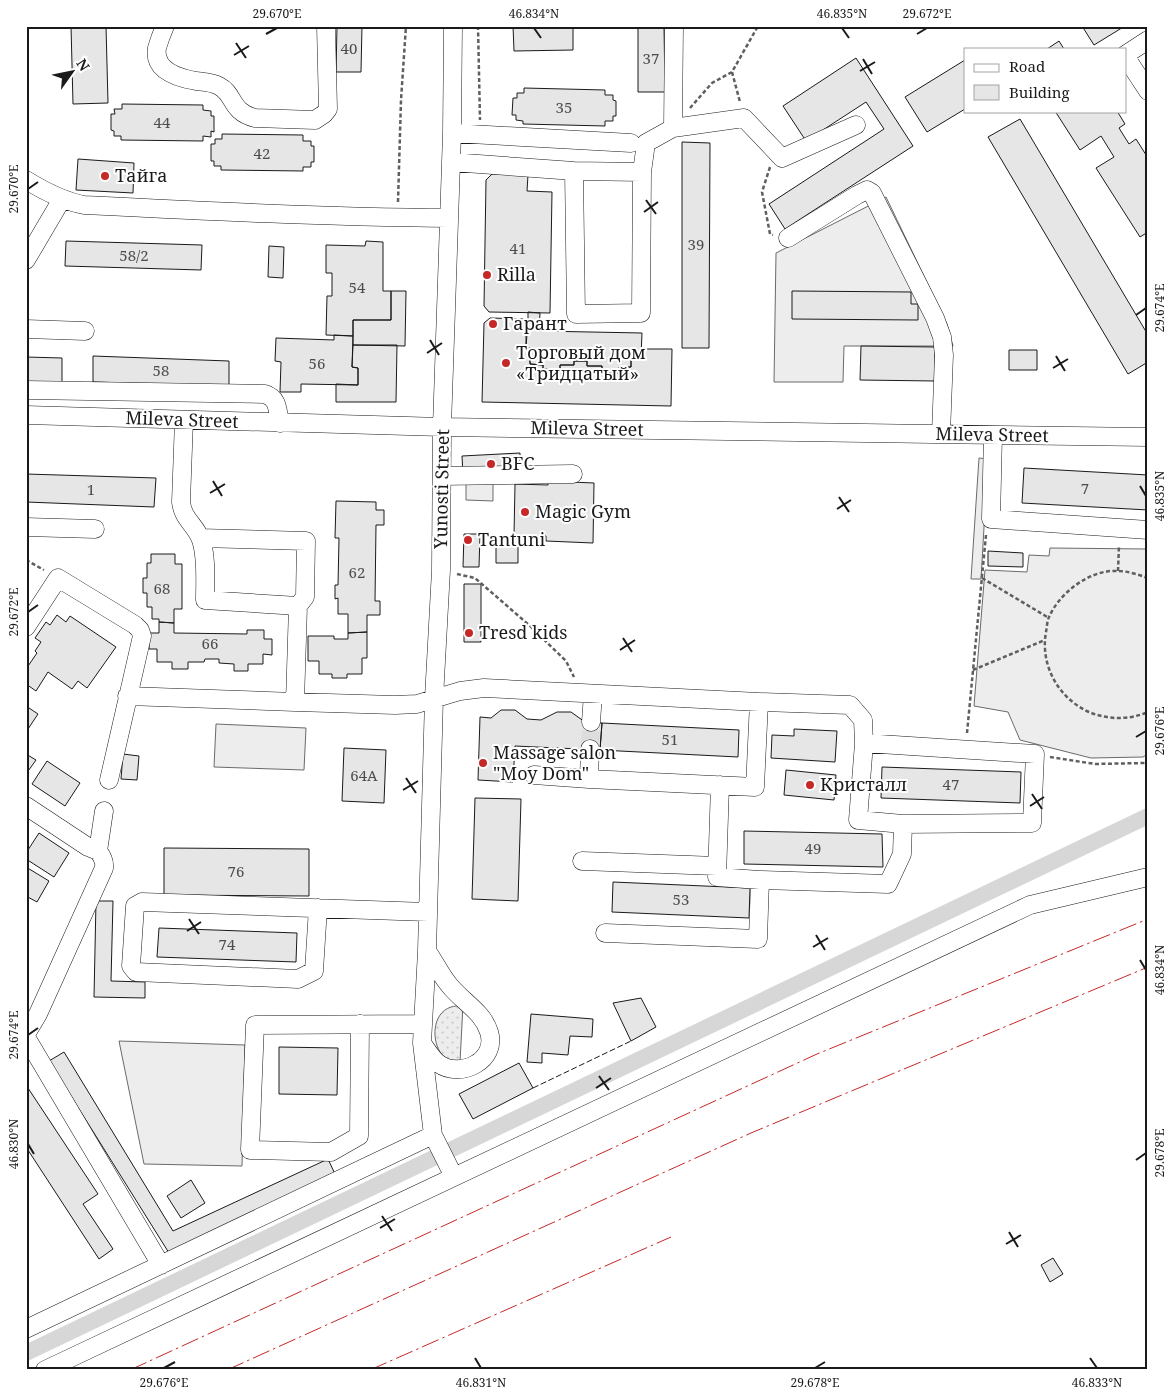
<svg xmlns="http://www.w3.org/2000/svg" width="1174" height="1396" viewBox="0 0 1174 1396" font-family="'Noto Serif',serif">
<defs>
<pattern id="grass-dots" width="8" height="8" patternUnits="userSpaceOnUse" patternTransform="scale(1.25)"><rect width="8" height="8" fill="#ededed"/><path d="M2 2h.1M6 6h.1" fill="none" stroke="#cbcbcb" stroke-width="1.8" stroke-linecap="round"/></pattern>
</defs>
<rect width="100%" height="100%" fill="#fff"/>
<path fill="url(#grass-dots)" stroke="#6a6a6a" d="M463 1005 460 1062C454 1061 446 1060 442 1055 431 1041 432 1013 451 1007 454 1006 459 1006 463 1005Z"/>
<path fill="#ededed" stroke="#6a6a6a" d="M886 197 947 324 953 346H844L843 382H774L776 253Z
M979 458 988 459 981 579H971Z
M466 477H493V501L466 500Z
M1050 548 1148 549V754L1143 757 1091 758 1020 740 1008 712 974 706 985 570 1027 572 1029 555 1049 556Z
M216 724 306 728 304 770 214 767Z
M119 1041 245 1045 242 1166 144 1164Z"/>
<g fill="none" stroke-linecap="round" stroke-linejoin="round">
<path stroke="#d7d7d7" stroke-width="16" d="M26 1353 1148 816"/>
</g>
<path fill="#e6e6e6" stroke="#1a1a1a" d="M71 26H106L108 103 73 104Z
M337 26H362L361 72H336Z
M513 26H573V50L514 51Z
M638 26H664L665 92H638Z
M1082 26H1125L1094 45Z
M1059 41 1064 49H1047Z
M856 58 913 146 785 229 769 204 884 129 866 102 806 141 783 106Z
M965 60V109L927 132 905 97Z
M524 88 605 90V95H613V100L616 101V116H613V121H605V126L523 124V121L516 120V115H512L513 98H517V93H524Z
M122 104 203 105V110L211 111V116H214V132L211 131V137L203 136V141L121 140V136H114V131L111 130V114H115L114 109H122Z
M1055 111H1117L1125 124 1119 128 1129 144 1136 139 1148 158V232L1140 237 1096 168 1114 157 1101 136 1080 150Z
M1020 119 1148 335V362L1128 374 988 137Z
M222 134 303 135V141H311V146H314V162H311V167H303V171L221 170V166H214V161H211V144H215V139H222Z
M682 142 710 143 709 348H682Z
M78 159 134 163 133 193 76 190Z
M492 174 528 175 527 191 552 192 550 313 489 312 484 306 486 180Z
M66 241 202 245 201 270 65 266Z
M366 241 383 242V291H391V320H353V336L326 335 327 296H332V273H326V245L365 246Z
M269 246 284 247 283 278 268 277Z
M391 291H406L405 346 353 345V320H391Z
M792 291 911 292V304H918V320L792 319Z
M528 312 540 313 539 331 642 333 641 357H631V367H619V373H602V366H587V361H574V365H560V370L543 369V365L530 364V348H526V333H528Z
M490 318 528 319 526 348H530V364L543 365V369L560 370V365H574V361H587V366H602V373H619V367H631V357H641V349H672L671 406 482 402 484 323Z
M334 335 353 336 352 367 358 368V385L301 384V392H280L281 362 275 361 276 338 334 340Z
M353 345H397L396 402H336V384L358 385V368L352 367Z
M861 346 935 347V381L860 380Z
M1009 350H1037V370H1009Z
M93 356 229 361V386L93 382Z
M26 357 62 358V384L26 382Z
M520 453V472L463 475 462 456Z
M1024 468 1148 475V510L1022 503Z
M26 474 156 478 154 507 26 502Z
M548 481 594 483 593 543 546 541V536L514 535 515 484 548 485Z
M336 501 376 502V510H384V525H376L375 601H380V615H367V632L348 633V614H338V598L335 599V585H338L339 538H335Z
M464 534H480L479 567H463Z
M496 546H518V563H496Z
M988 551 1023 553V567L988 566Z
M151 554H175V564H182V609H174V623L159 622V619H152V607H147V593H143V578H147V563H151Z
M464 584H481V642H464Z
M57 615 66 622 70 616 116 647 87 688 78 681 72 689 48 672 36 691 26 684V669L37 653 35 651 41 642 35 638 46 622 50 625Z
M159 622 174 623V633L247 634V630H264V639H272V655L263 654V664H248V671H234V664L219 663V659H205L204 662H188V669H172V662H157V649H149V633H159Z
M367 632V658H362V674H347V678H332V674H319V661H308V636H334V639H348V633Z
M26 706 38 714 26 732Z
M501 710H515L527 719 541 720 557 712H571L585 722 602 723 600 750 515 746 513 782 478 780 480 717 491 718Z
M602 723 739 730 738 757 600 750Z
M794 729 837 731 835 762 771 758 772 735 794 736Z
M344 748 386 750 384 803 342 801Z
M26 754 36 760 26 774Z
M123 754 139 756 137 780 121 779Z
M47 761 80 783 65 806 32 784Z
M882 767 1021 772 1020 803 881 798Z
M786 770 836 775 834 800 784 795Z
M475 798 521 799 518 901 472 899Z
M744 831 882 834 883 867 744 864Z
M39 833 69 853 54 877 26 859V853Z
M164 848 309 849V896L164 895Z
M26 867 49 881 37 902 26 896Z
M613 882 750 888 749 918 612 912Z
M96 901H113L111 981 145 982V998L94 997Z
M159 928 297 933 296 962 157 957Z
M641 998 656 1027 631 1041 613 1003Z
M531 1014 593 1019 592 1037 570 1036 568 1055 542 1053V1063L527 1062Z
M279 1047 338 1048 337 1095 279 1094Z
M64 1052 173 1231 328 1159 335 1174 169 1253 49 1061Z
M519 1063 533 1088 473 1119 459 1094Z
M26 1085 98 1194 83 1204 113 1249 99 1259 26 1147Z
M191 1180 205 1203 181 1218 167 1196Z
M1053 1258 1063 1274 1050 1282 1041 1265Z"/>
<g fill="none" stroke-linecap="round" stroke-linejoin="round">
<path stroke="#ddd" stroke-width="18" stroke-dasharray="18 9" stroke-linecap="butt" d="M590 749 591 722"/>
<g stroke="#1a1a1a" stroke-width="19">
<path id="minor" d="M165 26C162 33 159 41 157 48 153 71 179 78 196 81 204 82 212 82 219 86 235 94 230 112 255 118L315 120 324 114 328 109 326 26
M453 26 452 133 442 427 441 570 434 698 427 951 422 1043 433 1135 454 1177
M1125 55 1148 40
M1125 56 1148 91
M673 128 744 118 782 158 856 125
M452 133 631 143
M451 162 574 171 642 172 641 313 576 314 574 171
M642 172 646 143 673 128 674 26
M26 180C44 191 63 201 84 205 205 211 327 217 449 218
M788 238 857 195 867 190 872 193 935 318 942 337 944 355 941 434
M26 260 62 199
M26 329 85 331
M26 390 265 394C279 399 277 410 280 423
M26 415 442 427 1148 437
M184 420 181 502C183 520 196 525 201 540 207 557 205 582 205 600L298 606 295 702 395 705 417 704 460 691 484 688 759 702 850 705 863 720 864 743 858 820 903 824 1032 823 1035 754 864 743
M993 435 991 519 1148 530
M442 476 573 474
M26 527 95 529
M200 538 306 541 305 597 298 606
M26 627 58 578 135 625 140 630 142 636 109 780
M127 696 295 702
M591 722 593 694
M590 749 589 779 755 787 759 702
M534 775 589 779
M720 785 717 877 760 880 888 884 902 854 903 824
M26 806 88 847 98 851
M582 861 717 866
M318 908 314 971 298 979 136 972 131 966 135 906 142 902 428 912
M605 933 758 939 760 880
M360 1024 359 1136 331 1152 250 1150 255 1025 423 1024
M26 1034 38 1014 104 868C105 861 102 856 98 851L104 811
M26 1037 161 1265
M422 1043C427 1050 432 1059 439 1064 461 1079 498 1060 489 1032 483 1012 463 1002 450 986 441 976 435 962 427 951
M26 1329 433 1135
M45 1370 1030 905 1148 877"/>
</g>
<path stroke="#5f5f5f" stroke-width="2.5" stroke-dasharray="4 2.5" stroke-linecap="butt" d="M478 26 480 120
M732 72 740 102
M690 108 712 83 732 72 758 26
M770 167 762 192 770 234 773 235
M398 202 401 100 406 26
M26 560 44 570
M1118 571 1119 545
M457 574 475 578 529 625 566 661 574 677
M982 578 1049 618
M1148 578C1139 575 1128 571 1118 571 1091 569 1060 592 1049 617 1047 621 1047 627 1046 632 1040 665 1058 698 1089 712 1108 720 1129 720 1148 712
M973 670 1045 640
M967 733 986 535
M1050 757 1095 764 1146 763 1148 762"/>
<use href="#minor" stroke="#fff" stroke-width="18"/>
<path stroke="#1a1a1a" stroke-width="1" stroke-dasharray="6 2.5" stroke-linecap="butt" d="M533 1088 631 1041"/>
<path stroke="#c62828" stroke-width="1" stroke-dasharray="18 4 2.5 4" stroke-linecap="butt" d="M130 1370 817 1054 1148 919
M227 1370 751 1133 1148 967
M370 1370 671 1237"/>
</g>
<path fill="none" stroke="#1a1a1a" stroke-width="2" d="M534 28 541 38M842 28 849 38M266 34 277 28M917 34 927 28M236 43 246 58M234 55 249 46M863 59 872 74M860 71 875 62M28 189 38 182M646 200 656 214M644 212 658 202M1136 315 1146 308M430 340 439 355M427 353 442 343M1056 356 1065 371M1053 368 1068 359M213 481 222 496M1140 486 1146 496M210 493 225 484M839 497 849 512M837 509 851 500M28 612 38 605M623 638 632 652M620 650 635 640M1136 737 1146 731M406 778 416 793M403 790 418 781M1032 794 1042 809M1030 806 1044 797M189 919 199 934M187 931 201 922M816 935 825 950M813 947 828 938M1140 960 1146 970M28 1035 38 1028M599 1076 609 1090M596 1088 611 1078M28 1144 34 1154M1136 1160 1146 1153M382 1216 392 1231M380 1228 395 1219M1009 1232 1018 1247M1006 1244 1021 1235M475 1358 481 1368M1090 1358 1097 1368M164 1368 175 1362M815 1368 825 1362"/>
<g fill="#c62828" stroke="#fff" stroke-width="2">
<circle cx="105" cy="176" r="5"/>
<circle cx="487" cy="275" r="5"/>
<circle cx="493" cy="324" r="5"/>
<circle cx="506" cy="363" r="5"/>
<circle cx="491" cy="464" r="5"/>
<circle cx="525" cy="512" r="5"/>
<circle cx="468" cy="540" r="5"/>
<circle cx="469" cy="633" r="5"/>
<circle cx="483" cy="763" r="5"/>
<circle cx="810" cy="785" r="5"/>
</g>
<g text-anchor="middle" stroke-width="4" stroke-linejoin="round" paint-order="stroke">
<g font-size="15" fill="#4d4d4d">
<text x="349" y="54">40</text>
<text x="651" y="64">37</text>
<text x="564" y="113">35</text>
<text x="162" y="128">44</text>
<text x="262" y="159">42</text>
<text x="696" y="250">39</text>
<text x="518" y="254">41</text>
<text x="134" y="261">58/2</text>
<text x="357" y="293">54</text>
<text x="317" y="369">56</text>
<text x="161" y="376">58</text>
<text x="1085" y="494">7</text>
<text x="91" y="495">1</text>
<text x="357" y="578">62</text>
<text x="162" y="594">68</text>
<text x="210" y="649">66</text>
<text x="670" y="745">51</text>
<text x="364" y="781">64А</text>
<text x="951" y="790">47</text>
<text x="813" y="854">49</text>
<text x="236" y="877">76</text>
<text x="681" y="905">53</text>
<text x="227" y="950">74</text>
</g>
<g font-size="18" fill="#1a1a1a" stroke="#fff" text-anchor="start">
<text x="115" y="182">Тайга</text>
<text x="497" y="281">Rilla</text>
<text x="503" y="330">Гарант</text>
<text x="516" y="359">Торговый дом<tspan x="516" dy="21">«Тридцатый»</tspan></text>
<text x="501" y="470">BFC</text>
<text x="535" y="518">Magic Gym</text>
<text x="478" y="546">Tantuni</text>
<text x="479" y="639">Tresd kids</text>
<text x="493" y="759">Massage salon<tspan x="493" dy="21">"Moy Dom"</tspan></text>
<text x="820" y="791">Кристалл</text>
</g>
<g font-size="18" fill="#1a1a1a" stroke="#fff">
<text transform="translate(182 420) rotate(2)" y="6">Mileva Street</text>
<text transform="translate(587 429) rotate(1)" y="6">Mileva Street</text>
<text transform="translate(992 435) rotate(1)" y="6">Mileva Street</text>
<text transform="translate(442 489) rotate(-89)" y="6">Yunosti Street</text>
</g>
</g>
<rect width="1174" height="1396" fill="none" stroke="#ffffff" stroke-width="55"/>
<rect x="964" y="48" width="162" height="65" fill="#ffffff" stroke="#a3a3a3"/>
<rect x="974" y="64" width="25" height="8" fill="#ffffff" stroke="#a3a3a3"/>
<text x="1009" y="72" font-size="15" fill="#1a1a1a">Road</text>
<rect x="974" y="85" width="25" height="15" fill="#e6e6e6" stroke="#a3a3a3"/>
<text x="1009" y="98" font-size="15" fill="#1a1a1a">Building</text>
<g transform="translate(72 72) rotate(57)" stroke="#ffffff" stroke-width="4" paint-order="stroke">
<path d="M0-4L9 19L0 12L-9 19Z" fill="#1a1a1a"/>
<text y="-8" font-size="14" font-weight="bold" text-anchor="middle" fill="#1a1a1a">N</text>
</g>
<rect x="28" y="28" width="1118" height="1340" fill="none" stroke="#1a1a1a" stroke-width="2"/>
<g font-size="12" text-anchor="middle" fill="#1a1a1a">
<text x="277" y="18">29.670°E</text>
<text x="534" y="18">46.834°N</text>
<text x="842" y="18">46.835°N</text>
<text x="927" y="18">29.672°E</text>
<text transform="translate(14 189) rotate(-90)" y="4">29.670°E</text>
<text transform="translate(1160 308) rotate(-90)" y="4">29.674°E</text>
<text transform="translate(1160 496) rotate(-90)" y="4">46.835°N</text>
<text transform="translate(14 612) rotate(-90)" y="4">29.672°E</text>
<text transform="translate(1160 731) rotate(-90)" y="4">29.676°E</text>
<text transform="translate(1160 970) rotate(-90)" y="4">46.834°N</text>
<text transform="translate(14 1035) rotate(-90)" y="4">29.674°E</text>
<text transform="translate(14 1144) rotate(-90)" y="4">46.830°N</text>
<text transform="translate(1160 1153) rotate(-90)" y="4">29.678°E</text>
<text x="164" y="1387">29.676°E</text>
<text x="481" y="1387">46.831°N</text>
<text x="815" y="1387">29.678°E</text>
<text x="1097" y="1387">46.833°N</text>
</g>
</svg>
